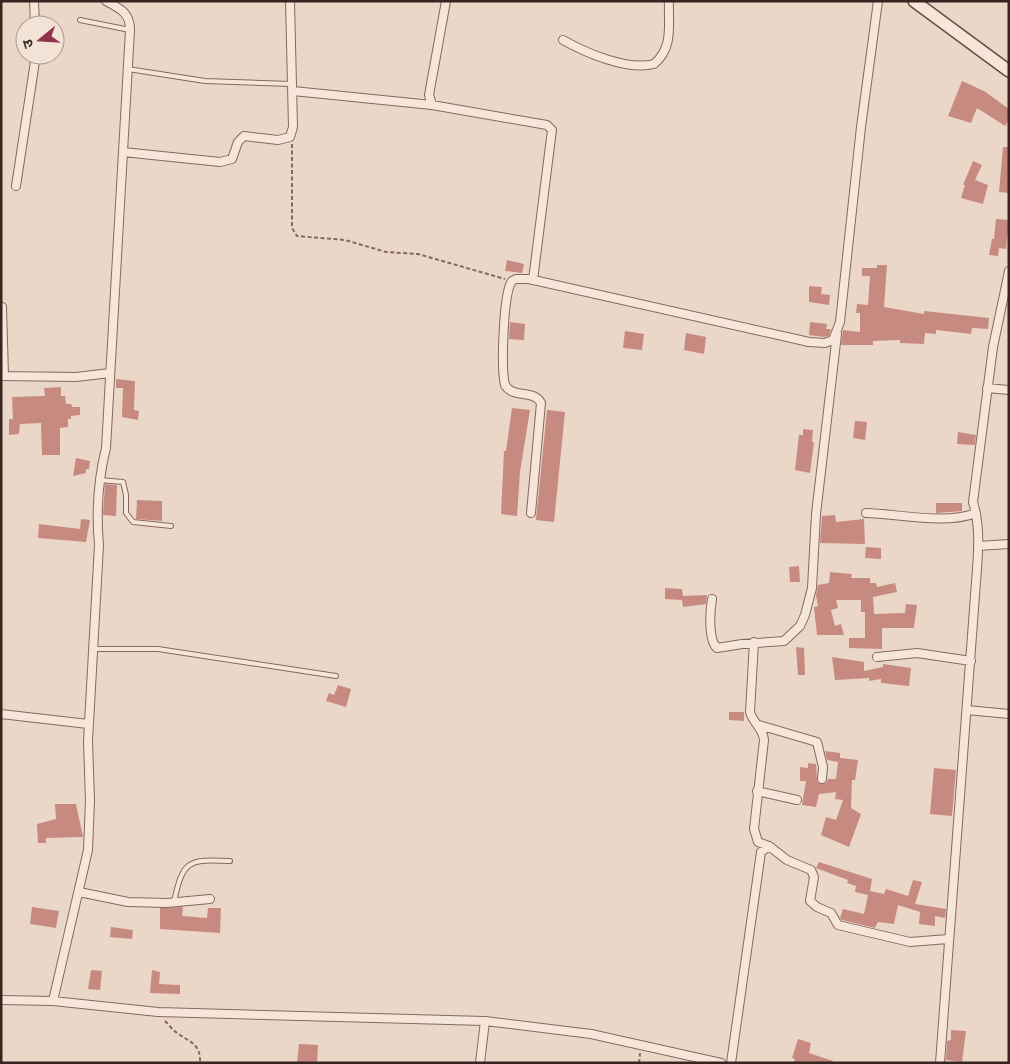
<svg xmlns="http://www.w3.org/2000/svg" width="1010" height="1064" viewBox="0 0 1010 1064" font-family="'Crimson Pro','Noto Sans Devanagari',serif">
<rect width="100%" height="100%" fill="#ebd7c7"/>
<path fill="#c68a80" d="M962 81 984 91 1009 109V120L1005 126 977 108 971 123 948 116Z
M1003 147H1009V193L999 192Z
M973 161 982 165 975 180 988 185 983 204 961 198 965 185H963Z
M996 219 1009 220 1006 249 999 248 998 256 989 255 992 239H994Z
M507 260 524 264 522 273 505 271Z
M877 265H887L884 307 924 314V311L989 318 988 329 972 328 971 334 936 330V334L925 333 924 344 900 343V340L873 341V345H841L843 330 860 332V313H856L857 304 868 305 870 276H862V268H877Z
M809 286 822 287 821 294 830 295 829 305 809 302Z
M510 322 525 324 524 340 509 339Z
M810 322 827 324 826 329H831L829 336 824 337 809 335Z
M625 331 644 334 642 350 623 348Z
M686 333 706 337 704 354 684 350Z
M116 379 135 381 134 410 139 411 138 420 122 417 123 388H116Z
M61 387V396H65L66 404H71L72 407H80V415L71 416V419H68V427L60 428V455H42L41 423 20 424 19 434 9 435V419H13L12 397 45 396 44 388Z
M512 408 530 410 520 472 517 516 501 514 504 451H506Z
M547 410 565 412 554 522 536 520Z
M855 421 867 422 865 440 853 438Z
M803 429 813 430 812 442H814L810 473 795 470 799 435H803Z
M958 432 976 435 975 445 957 444Z
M76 458 90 461 89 469H86V473L73 476Z
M105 484 117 485 116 516 103 515Z
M137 500 162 501V521L136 519Z
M936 503H962V511L936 513Z
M835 515 836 522 864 519 865 544 820 543 822 516Z
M81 519 90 520 86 542 38 538 39 524 80 529Z
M866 547 881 548V559L865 558Z
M799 566 800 582H790L789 567Z
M830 572 852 574 851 578H870V583H876L877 587 895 583 897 592 873 597 874 614 905 613 906 604 917 605 914 628H882V649L849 648V638H865V612H861V600H836L838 608 831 610 835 626 841 624 844 635H817L814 607 818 606 816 595 818 585 829 583Z
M665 588 682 589 683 596 707 595 706 604 683 607 682 600 665 599Z
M796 647 804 648 805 675H798Z
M832 657 864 662V671L883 667V664L911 668 909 686 881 683V679L869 681V678L835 680Z
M338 685 351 689 346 707 326 701 329 693 334 695Z
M729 712H744V721L729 720Z
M825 751 840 753V758L858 760 855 780H852L851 808 861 814 849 847 821 835 826 817 836 820 843 800 835 799 836 792 819 794 816 807 802 805 806 781H800V767L808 768V763L816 764 817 781 821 784 826 783 828 779H836L838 762 827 760Z
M934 768 956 770 952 816 930 814Z
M55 804H76L83 837 46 838V843H38L37 824 56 819Z
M819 862 872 879 870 891 884 894 886 889 908 896 913 880 922 882 915 904 946 909 945 918 935 916V926L919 924 920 912 898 905 894 924 878 922 875 928 842 920 840 918 843 909 864 914 868 895 855 892 856 886 847 883 848 880 816 868Z
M32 907 59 911 56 928 30 924Z
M183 907 182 916 207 918 208 908H221L220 933 160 929V908Z
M111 927 133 930 132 939 110 937Z
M91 970 102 971 100 990 88 989Z
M152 970 160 972 159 984 180 985V994L150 993Z
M951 1030 966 1031 962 1062 946 1060 947 1041 951 1040Z
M798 1039 811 1043 809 1053 833 1061V1063H794L795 1059 792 1058Z
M299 1044 318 1045 317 1063H297Z"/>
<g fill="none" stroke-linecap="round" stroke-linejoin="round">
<g stroke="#86685e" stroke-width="6">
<path id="lane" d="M80 20 130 30
M128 69 205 81 292 84
M99 480 123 482 126 495V513L133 522 171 526
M92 649H158L336 676
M174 902C183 860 188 859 230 861"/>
</g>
<g stroke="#86685e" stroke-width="10">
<path id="street" d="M34 1 35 25
M446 1 429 95 432 105 547 125 552 130 533 280
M563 40C586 53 628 71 654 64 674 47 668 25 669 1
M293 91 432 105
M123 152 220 162 232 159 238 142 244 136 278 140 290 137 293 127 290 1
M16 186 36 55
M2 307 4 376
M1 376 76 377 110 373
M987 388 1009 390
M531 513 541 403C534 389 513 399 505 385 501 369 503 293 512 281L516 279H529L809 342 825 343 833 340 840 322 861 127 878 1
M866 513C900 514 945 525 976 513
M978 546 1009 544
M712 599C710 611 708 640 717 648L742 644 784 641 800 626 805 615 812 588 816 514 837 334
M877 657 917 653 971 661
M967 710 1009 714
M1 714 88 724
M759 725 817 742 823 767 822 779
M757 791 797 800
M769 846 787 860 811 870 814 877 810 901 817 907 831 913 838 925 910 942 948 939
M79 892 128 902 167 903 210 899
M1 1000 53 1001 158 1012 485 1021 591 1034 721 1063
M53 1001 88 850 90 800 88 741 99 545C96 512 98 480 106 448L130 30C130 13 121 9 106 1
M480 1063 485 1021
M731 1063 761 852 769 846 758 842 754 829 764 740C763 728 753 723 750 712L754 642
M940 1063 976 582C978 556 981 528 973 502L993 347 1009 271"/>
</g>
<g stroke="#684a41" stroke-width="14">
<path id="secondary" d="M914 1 1009 71"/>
</g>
<path stroke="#86685e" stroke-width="2" stroke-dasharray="4 2.5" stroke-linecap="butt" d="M292 144V228L297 236 345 240 386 252 418 254 505 279
M165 1021C169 1025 173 1030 177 1033 189 1042 201 1043 200 1063
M639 1063 640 1053"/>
<use href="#lane" stroke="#f6e6da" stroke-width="4"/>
<use href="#street" stroke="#f6e6da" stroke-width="8"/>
<use href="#secondary" stroke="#f6e6da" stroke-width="11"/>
</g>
<rect width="1010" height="1064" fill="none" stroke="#372520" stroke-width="5"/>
<g transform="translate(40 40) rotate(252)"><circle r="24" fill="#f3e3d6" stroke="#a8978d"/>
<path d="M0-4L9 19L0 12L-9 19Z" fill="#90324c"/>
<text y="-8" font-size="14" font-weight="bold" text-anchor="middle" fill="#372520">उ</text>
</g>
</svg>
